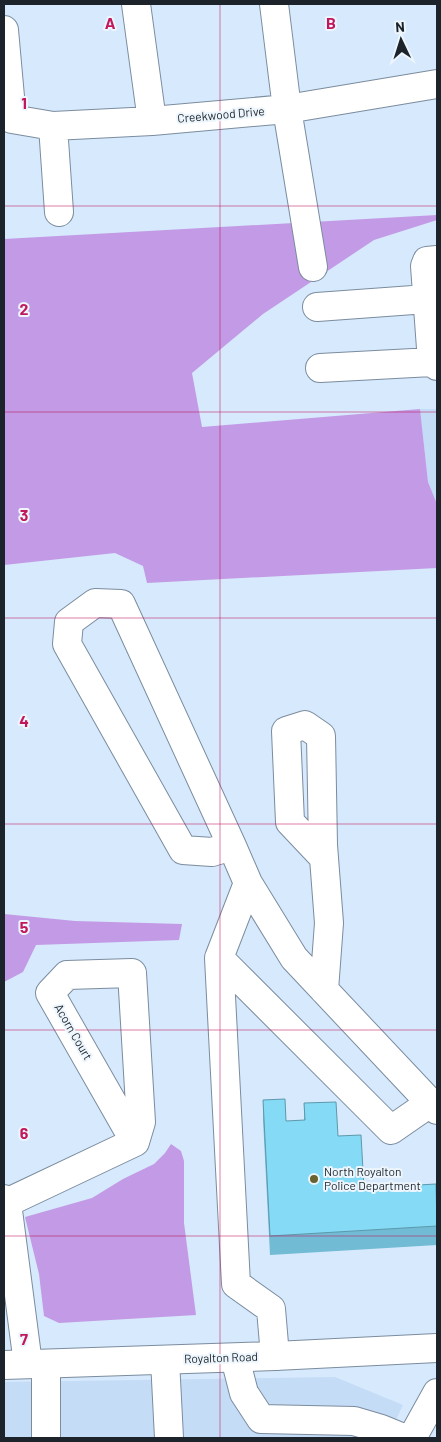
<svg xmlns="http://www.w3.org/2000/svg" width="441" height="1442" viewBox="0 0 441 1442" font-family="Barlow,sans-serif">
<rect width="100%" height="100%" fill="#d6e9fd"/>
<path fill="#c5dcf6" d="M420 409H437V504L428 482Z
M335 1377 403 1405 387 1438H4V1382Z"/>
<path fill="#c39ae5" d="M437 215V220L374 240 263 314 192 373 202 427 420 409 428 482 437 504V568L147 583 143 566 115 553 4 565V239Z
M4 914 75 921 182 924 179 940 36 945 23 972 4 982Z
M171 1144 181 1151 184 1161V1223L196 1315 59 1323 44 1316 39 1274 25 1217 92 1198 123 1179 154 1164 165 1153Z"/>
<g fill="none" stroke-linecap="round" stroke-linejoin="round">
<g stroke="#7b8c9e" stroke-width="30">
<path id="minor" d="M136 4 152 121
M274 4 287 109 313 267
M4 30 12 119
M4 115 12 119 53 126 152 121 287 109 437 84
M53 126 59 212
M437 260 427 261 425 266 432 362 437 366
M317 307 427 299
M320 368 432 362
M232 846 212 852 183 850 67 644 69 622 95 603 121 604 232 846 248 883 294 958 437 1110
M248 883 219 958 236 1284 271 1309 275 1356
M219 958 391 1130 430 1103
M324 990 329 923 323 845 321 736 305 725 286 731 290 822 324 858
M4 1199 7 1203 28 1364
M4 1204 135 1142 141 1122 132 973 67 975 50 993 135 1142
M235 1358 244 1393 261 1419 354 1421 381 1429 403 1438
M165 1360 169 1438
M46 1364V1438
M412 1438 437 1393"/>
</g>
<g stroke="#7b8c9e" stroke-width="30">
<path id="major" d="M4 1365 275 1356 437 1348"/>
</g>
<use href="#minor" stroke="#fff" stroke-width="28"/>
<use href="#major" stroke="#fff" stroke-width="28"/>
</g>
<path fill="#72bbd4" d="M263 1100 286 1121H304V1103L338 1136 364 1188 437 1200V1245L270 1255 263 1119Z"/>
<path fill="#85daf6" stroke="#5d99ac" d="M285 1099 286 1121 305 1120 304 1103 336 1102 338 1136 361 1135 364 1188 436 1184 437 1226 270 1236 263 1100Z"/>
<path fill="none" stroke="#c2185b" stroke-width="1" stroke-opacity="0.55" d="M220 4V1438M4 206H437M4 412H437M4 618H437M4 824H437M4 1030H437M4 1236H437"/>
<circle fill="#67622f" stroke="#edf5fd" stroke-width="2" cx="314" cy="1179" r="5"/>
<g text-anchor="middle" stroke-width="4" stroke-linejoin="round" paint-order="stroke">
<g font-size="12" fill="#1c232a" stroke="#edf5fd">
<text transform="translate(221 115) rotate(-5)" y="4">Creekwood Drive</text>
<text transform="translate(73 1032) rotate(60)" y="4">Acorn Court</text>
<text transform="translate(221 1358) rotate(-2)" y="4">Royalton Road</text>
</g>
<g font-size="12" fill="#1c232a" stroke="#edf5fd" text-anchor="start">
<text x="324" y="1176">North Royalton<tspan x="324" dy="14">Police Department</tspan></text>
</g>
</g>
<g font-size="16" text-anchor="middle" font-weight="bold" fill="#c2185b" stroke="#edf5fd" stroke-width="4" stroke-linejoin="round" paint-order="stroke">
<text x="110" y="29">A</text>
<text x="331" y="29">B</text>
<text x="24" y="109">1</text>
<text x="24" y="315">2</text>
<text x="24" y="521">3</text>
<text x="24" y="727">4</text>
<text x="24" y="933">5</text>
<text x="24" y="1139">6</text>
<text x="24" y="1345">7</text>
</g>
<rect width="441" height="1442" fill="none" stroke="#1c232a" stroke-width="10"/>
<g transform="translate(401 40) rotate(356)" stroke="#edf5fd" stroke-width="4" paint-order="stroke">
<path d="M0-4L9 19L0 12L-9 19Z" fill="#1c232a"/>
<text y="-8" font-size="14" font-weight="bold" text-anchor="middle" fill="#1c232a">N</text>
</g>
</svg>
